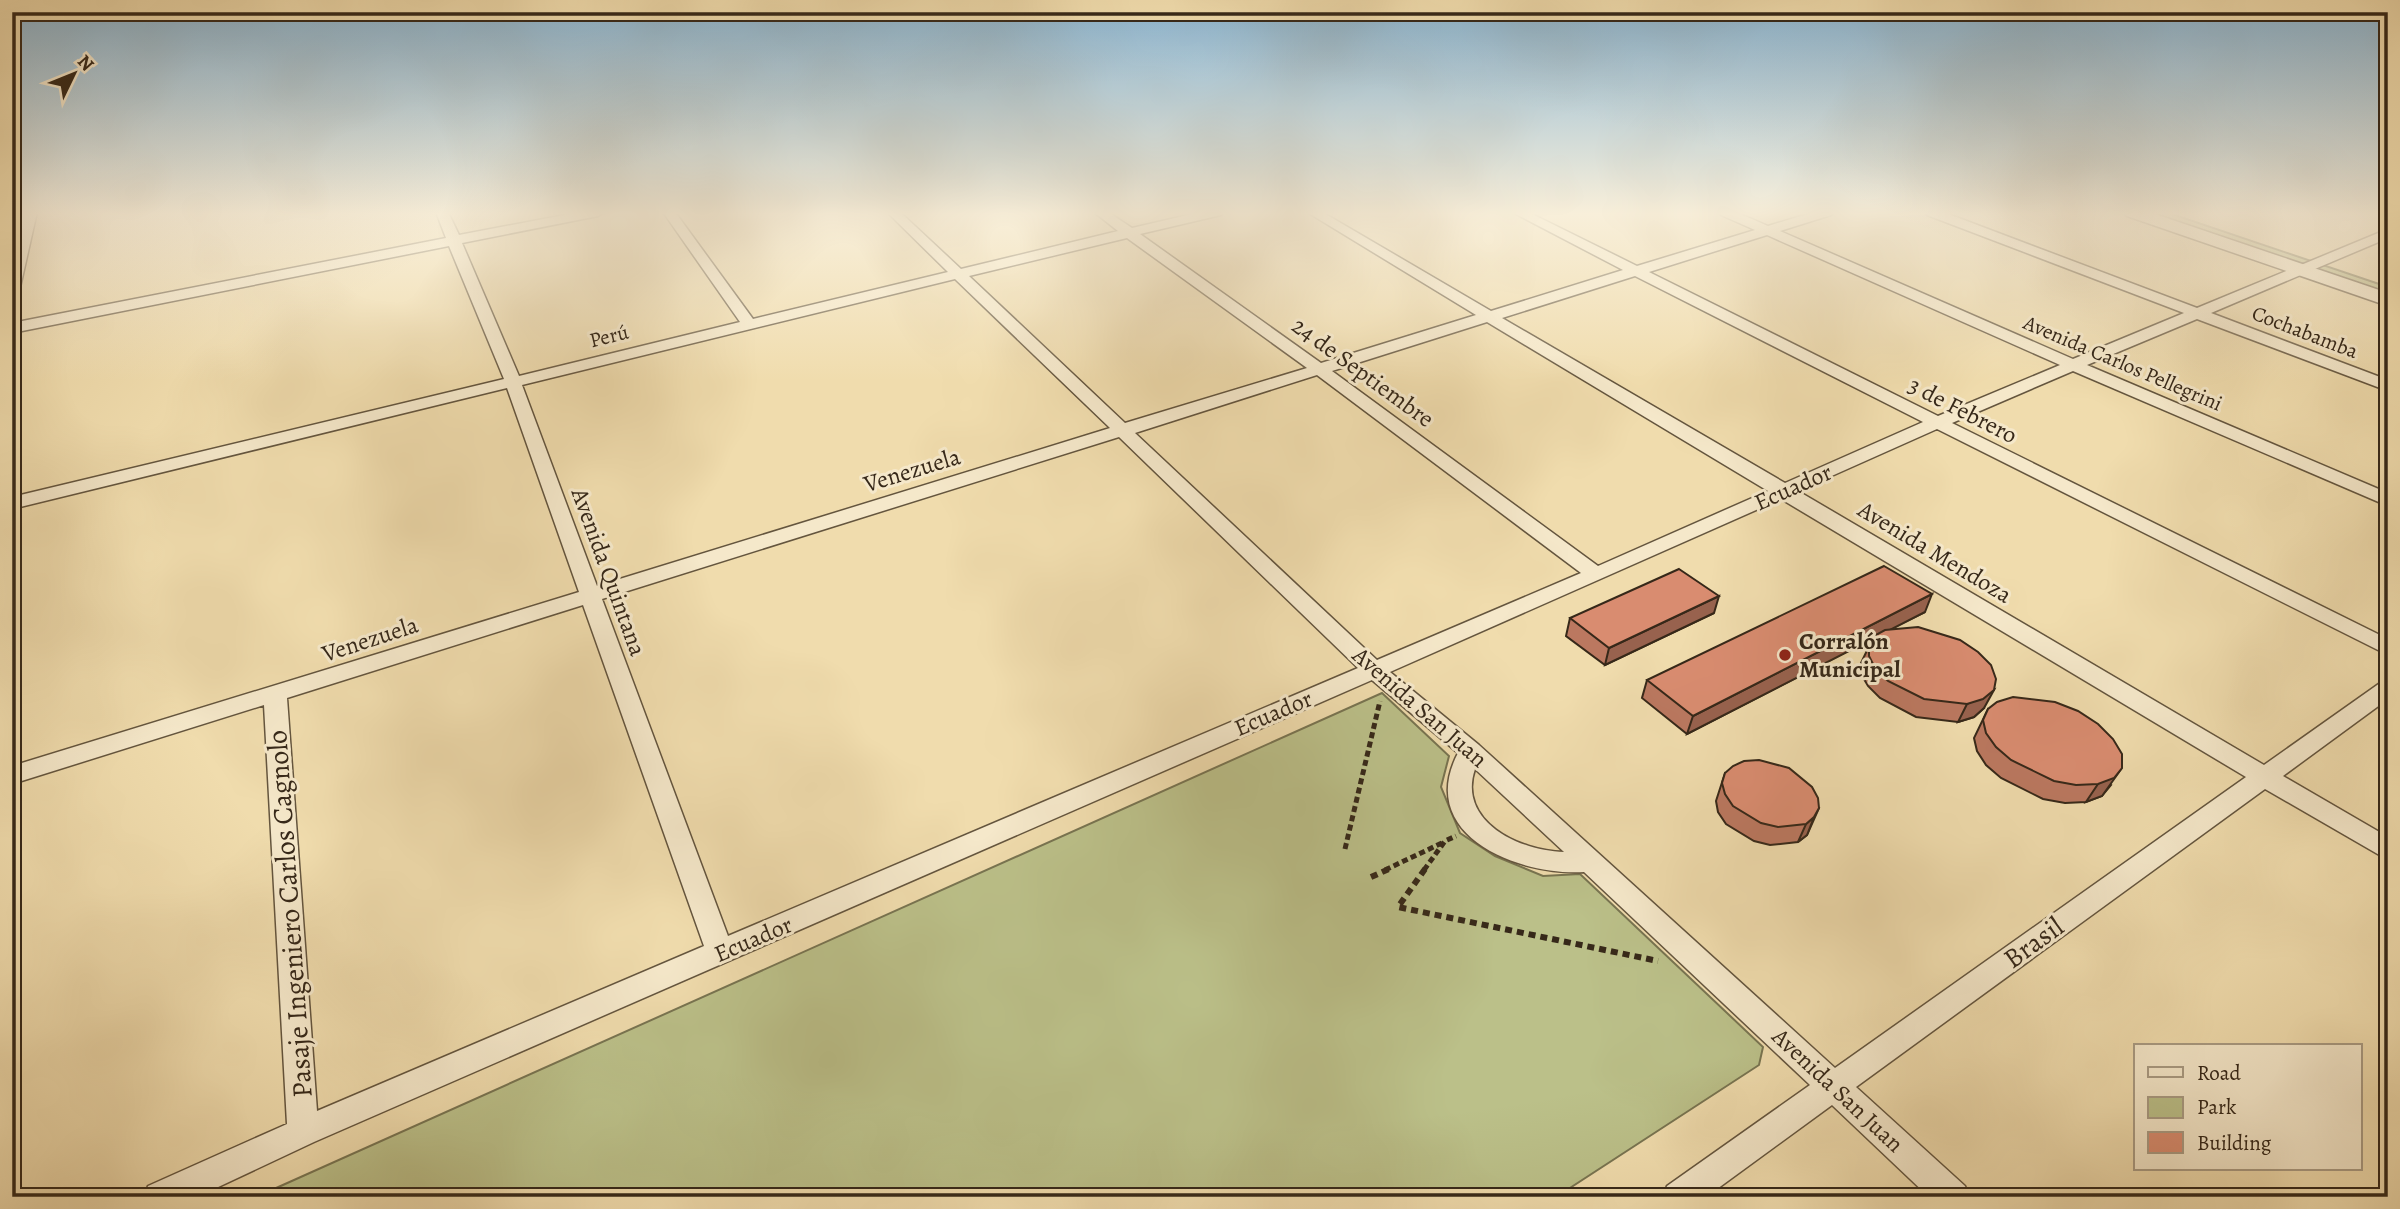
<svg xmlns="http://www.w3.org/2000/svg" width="2400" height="1209" viewBox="0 0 2400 1209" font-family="Alegreya,serif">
<rect width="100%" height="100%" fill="#f0dcad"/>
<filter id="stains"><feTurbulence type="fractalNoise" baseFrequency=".00286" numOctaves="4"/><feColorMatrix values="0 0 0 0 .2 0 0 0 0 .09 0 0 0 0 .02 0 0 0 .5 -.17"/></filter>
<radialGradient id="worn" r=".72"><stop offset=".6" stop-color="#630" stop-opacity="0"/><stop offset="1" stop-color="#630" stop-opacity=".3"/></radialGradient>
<path fill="#bbc089" stroke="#787451" stroke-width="2" d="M2133 212H2166L2388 287V300Z
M1382 693 1449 756 1441 787 1460 833 1495 856 1543 876 1580 874 1763 1047 1759 1065 1556 1197H256Z"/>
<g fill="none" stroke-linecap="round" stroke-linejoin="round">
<g stroke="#64553e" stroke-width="3">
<path id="minor" d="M23 212H37L19 292 12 296V259Z
M436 212H448L459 235 580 212H605L598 216 462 243 519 376 740 322 663 212H675L753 319 948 272 887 212H900L961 269 1118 231 1094 212H1108L1132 228 1201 212H1222L1221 215 1140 234 1321 363 1476 315 1307 212H1322L1491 311 1623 270 1512 212H1528L1637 266 1755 230 1721 215 1720 212H1736L1768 226 1814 212H1832L1831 215 1780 231 2073 359 2184 313 1927 215 1926 212H1943L2197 308 2388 229V238L2211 313 2388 380V391L2197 319 2087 365 2388 493V506L2073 371 1952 423 2388 639V655L1937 429 1798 491 2264 765 2380 683 2388 680V699L2283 776 2388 837V860L2265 789 1856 1087 1965 1186 1969 1197H1929L1832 1105 1706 1197H1663L1667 1186 1810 1085 1584 872C1518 876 1415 835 1458 753L1372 680 314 1142 197 1197H144L148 1186 287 1124 264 705 12 784V766L579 592 507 388 12 509V497L504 379 449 246 12 333V323L446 238ZM1767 235 2060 365 1938 416 1649 272ZM1127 238 1307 368 1125 423 969 276ZM1635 276 1923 422 1785 483 1502 318ZM955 279 1110 428 597 586 522 385ZM1487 322 1768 491 1598 566 1332 371ZM1317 375 1581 573 1377 660 1135 433ZM1119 437 1358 668 728 936 602 599ZM1781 499 2246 777 1835 1068 1479 745 1390 672ZM583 605 704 946 317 1111 287 698ZM1475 769 1564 852C1519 851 1457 821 1475 769Z"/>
</g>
<g stroke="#64553e" stroke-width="3">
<path id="tertiary" d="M2124 212H2149L2388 293V306L2127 216Z"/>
</g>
<path stroke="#362819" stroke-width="5" stroke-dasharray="6 3.5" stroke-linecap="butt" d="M1345 849 1380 701
M1385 870 1444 842
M1424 870 1445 841 1456 836"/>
<path stroke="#362819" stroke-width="6" stroke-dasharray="7 5" stroke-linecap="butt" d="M1425 869 1398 907 1658 961
M1371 877 1389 869"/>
<use href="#minor" fill="#f5e8ca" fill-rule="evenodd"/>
<use href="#tertiary" fill="#f5e8ca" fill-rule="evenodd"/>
</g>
<path fill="#bb7860" stroke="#362819" stroke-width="2" d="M1925 612 1890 629 1984 708 1974 717 1958 722 1916 717 1880 698 1868 686 1861 674V663L1873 638 1687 734 1642 698 1647 680Z
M1714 613 1605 665 1566 636 1570 618Z
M1988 709 2111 785 2102 796 2086 802 2065 803 2043 799 2001 778 1986 765 1977 751 1974 738Z
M1725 773 1819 808 1807 835 1798 842 1770 845 1754 841 1726 824 1718 812 1716 801Z"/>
<path fill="#98624e" stroke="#362819" stroke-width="2" d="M1932 594 1925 612 1687 734 1693 716Z
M1719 596 1714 613 1605 665 1609 648Z
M1994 690 1984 708 1974 717 1958 722 1967 704Z
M2122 768 2102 796 2086 802 2098 784Z
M1814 817 1807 835 1798 842 1806 824Z"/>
<path fill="#d98c70" stroke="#362819" stroke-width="2" d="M1884 566 1932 594 1693 716 1647 680Z
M1679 569 1719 596 1609 648 1570 618Z
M1918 627 1960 640 1978 652 1991 665 1996 679 1994 690 1983 699 1967 704 1924 699 1888 681 1875 668 1869 656V645L1874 636 1885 630Z
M2013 697 2055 702 2078 711 2098 724 2113 739 2122 754V768L2114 778 2098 784 2076 785 2054 781 2011 760 1996 747 1986 733 1983 720 1988 709 1997 702Z
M1759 760 1789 768 1812 787 1818 798 1819 808 1814 817 1806 824 1778 827 1761 823 1733 806 1725 794 1722 783 1725 773 1733 766 1744 761Z"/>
<linearGradient id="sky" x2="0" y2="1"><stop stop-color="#8ab6d4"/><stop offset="0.56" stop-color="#f8efda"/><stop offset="1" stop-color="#f8efda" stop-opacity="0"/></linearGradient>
<rect width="2400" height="381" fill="url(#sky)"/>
<circle fill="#8f2418" stroke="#f5e8ca" stroke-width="2.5" cx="1785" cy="655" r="7"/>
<g text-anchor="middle" stroke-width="6" stroke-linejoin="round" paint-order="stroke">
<g font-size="21" fill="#362819" stroke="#f5e8ca">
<text transform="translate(2305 332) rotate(21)" y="7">Cochabamba</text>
<text transform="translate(609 336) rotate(-14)" y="7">Perú</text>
<text transform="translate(2123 363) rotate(23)" y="7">Avenida Carlos Pellegrini</text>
</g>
<g font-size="24" fill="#362819" stroke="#f5e8ca">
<text transform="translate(1363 372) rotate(36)" y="8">24 de Septiembre</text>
<text transform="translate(1963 410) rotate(27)" y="8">3 de Febrero</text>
<text transform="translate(912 470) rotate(-17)" y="8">Venezuela</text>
<text transform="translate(1793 487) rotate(-24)" y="8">Ecuador</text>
<text transform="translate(1935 552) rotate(31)" y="8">Avenida Mendoza</text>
<text transform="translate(609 572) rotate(70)" y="8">Avenida Quintana</text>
<text transform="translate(370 639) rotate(-18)" y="8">Venezuela</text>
<text transform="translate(1420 707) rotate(41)" y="8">Avenida San Juan</text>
<text transform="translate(1273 713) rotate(-23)" y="8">Ecuador</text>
<text transform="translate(753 939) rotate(-23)" y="8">Ecuador</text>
<text transform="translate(1838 1090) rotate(43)" y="8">Avenida San Juan</text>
</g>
<g font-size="24" font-weight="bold" fill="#362819" stroke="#f5e8ca" text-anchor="start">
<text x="1799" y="649">Corralón<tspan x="1799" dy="28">Municipal</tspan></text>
</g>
<g font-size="28" fill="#362819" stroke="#f5e8ca">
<text transform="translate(289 914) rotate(-94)" y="10">Pasaje Ingeniero Carlos Cagnolo</text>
<text transform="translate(2033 942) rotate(-36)" y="10">Brasil</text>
</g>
</g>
<rect width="2400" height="1209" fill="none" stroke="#f0dcad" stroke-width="42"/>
<rect x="14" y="14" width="2372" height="1181" fill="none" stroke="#362819" stroke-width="3.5"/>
<rect x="21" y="21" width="2358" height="1167" fill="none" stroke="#362819" stroke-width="2"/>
<rect x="2134" y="1044" width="228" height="126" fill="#f5e8ca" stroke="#a99b83" stroke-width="2"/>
<rect x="2148" y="1067" width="35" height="10" fill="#f5e8ca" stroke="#a99b83" stroke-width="2"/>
<text x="2197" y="1080" font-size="21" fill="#362819">Road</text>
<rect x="2148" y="1097" width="35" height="21" fill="#bbc089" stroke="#a99b83" stroke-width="2"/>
<text x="2197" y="1114" font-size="21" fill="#362819">Park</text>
<rect x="2148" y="1132" width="35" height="21" fill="#d98c70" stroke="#a99b83" stroke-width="2"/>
<text x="2197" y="1150" font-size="21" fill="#362819">Building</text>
<g transform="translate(74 74) rotate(47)" stroke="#f5e8ca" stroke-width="5" paint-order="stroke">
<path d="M0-5L12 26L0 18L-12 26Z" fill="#362819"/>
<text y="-10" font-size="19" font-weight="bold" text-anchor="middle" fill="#362819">N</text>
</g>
<rect width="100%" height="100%" filter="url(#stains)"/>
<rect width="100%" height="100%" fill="url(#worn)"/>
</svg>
